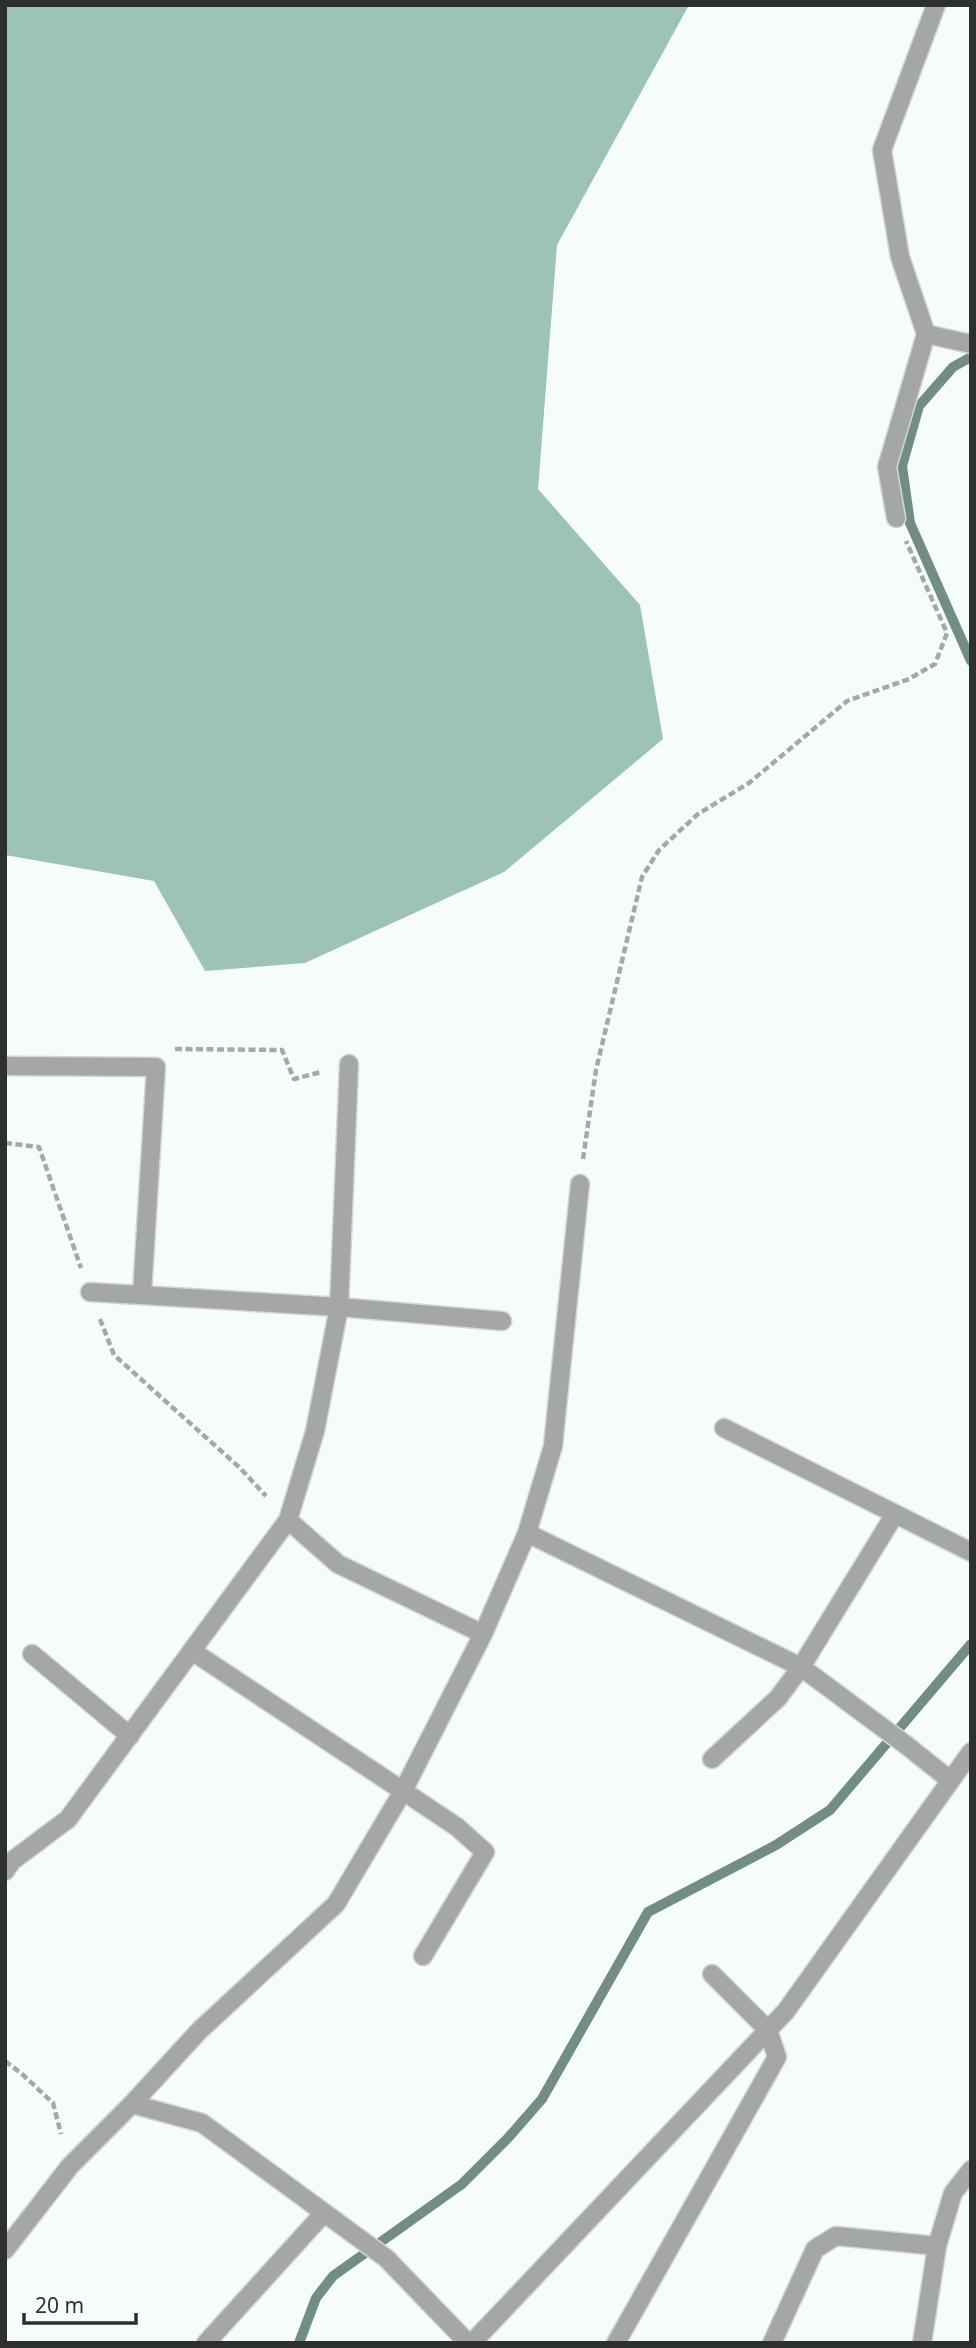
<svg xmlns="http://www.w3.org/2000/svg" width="976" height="2348" viewBox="0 0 976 2348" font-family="'Noto Sans',sans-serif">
<rect width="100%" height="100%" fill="#f6fcfa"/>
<path fill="#9cc3b4" d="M5 5H689L557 245 538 489 640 605 663 739 504 872 305 963 205 971 154 881 5 855Z"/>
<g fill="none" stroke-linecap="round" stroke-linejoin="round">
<path stroke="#728e83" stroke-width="10" d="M971 357 953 367 919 406 902 466 910 523 971 661
M299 2343 316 2298 333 2276 462 2184 508 2138 542 2099 648 1912 776 1845 830 1810 971 1644"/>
<g stroke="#d2d7d5" stroke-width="21">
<path id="service" d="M527 1533 553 1446 580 1184
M403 1791 457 1827 485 1852 423 1956
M206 2343 324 2213"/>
</g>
<g stroke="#d2d7d5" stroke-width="21">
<path id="minor" d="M926 334 971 344
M896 518 887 467 926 334 900 257 882 150 936 5
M5 1066 156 1067 142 1294
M90 1292 339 1307 502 1321
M724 1428 971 1552
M288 1520 338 1564 483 1634
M192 1651 403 1791
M32 1654 130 1736
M712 1759 778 1698 801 1667 895 1514
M5 1871 12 1861 68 1819 288 1520 315 1431 339 1307 349 1064
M132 2104 202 2123 386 2258 468 2343
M5 2250 70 2166 132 2104 199 2031 336 1904 403 1791 483 1634 527 1533 801 1667 906 1745 950 1780
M472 2343 786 2011 971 1752
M616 2343 777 2057 768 2030 712 1974
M772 2343 815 2249 836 2236 937 2246 953 2193 971 2170
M922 2343 937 2246"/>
</g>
<path stroke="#a4a8a7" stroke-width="4.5" stroke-dasharray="7 3.5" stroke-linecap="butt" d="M175 1049 282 1050 294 1079 321 1072
M5 1143 39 1147 81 1268
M583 1159 596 1070 642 877 659 850 698 814 749 783 847 701 909 679 935 664 947 633 906 541
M100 1319 114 1355 239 1467 266 1496
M5 2061 22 2074 53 2103 61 2134"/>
<use href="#service" stroke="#a4a7a6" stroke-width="18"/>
<use href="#minor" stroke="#a4a7a6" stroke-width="18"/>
</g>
<rect width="976" height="2348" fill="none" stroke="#2e302f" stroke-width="14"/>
<path d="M24 2313v10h112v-10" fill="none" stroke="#2e302f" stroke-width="3.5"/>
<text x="35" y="2313" font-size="21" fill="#2e302f" stroke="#f6fcfa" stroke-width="5" paint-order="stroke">20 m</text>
</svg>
